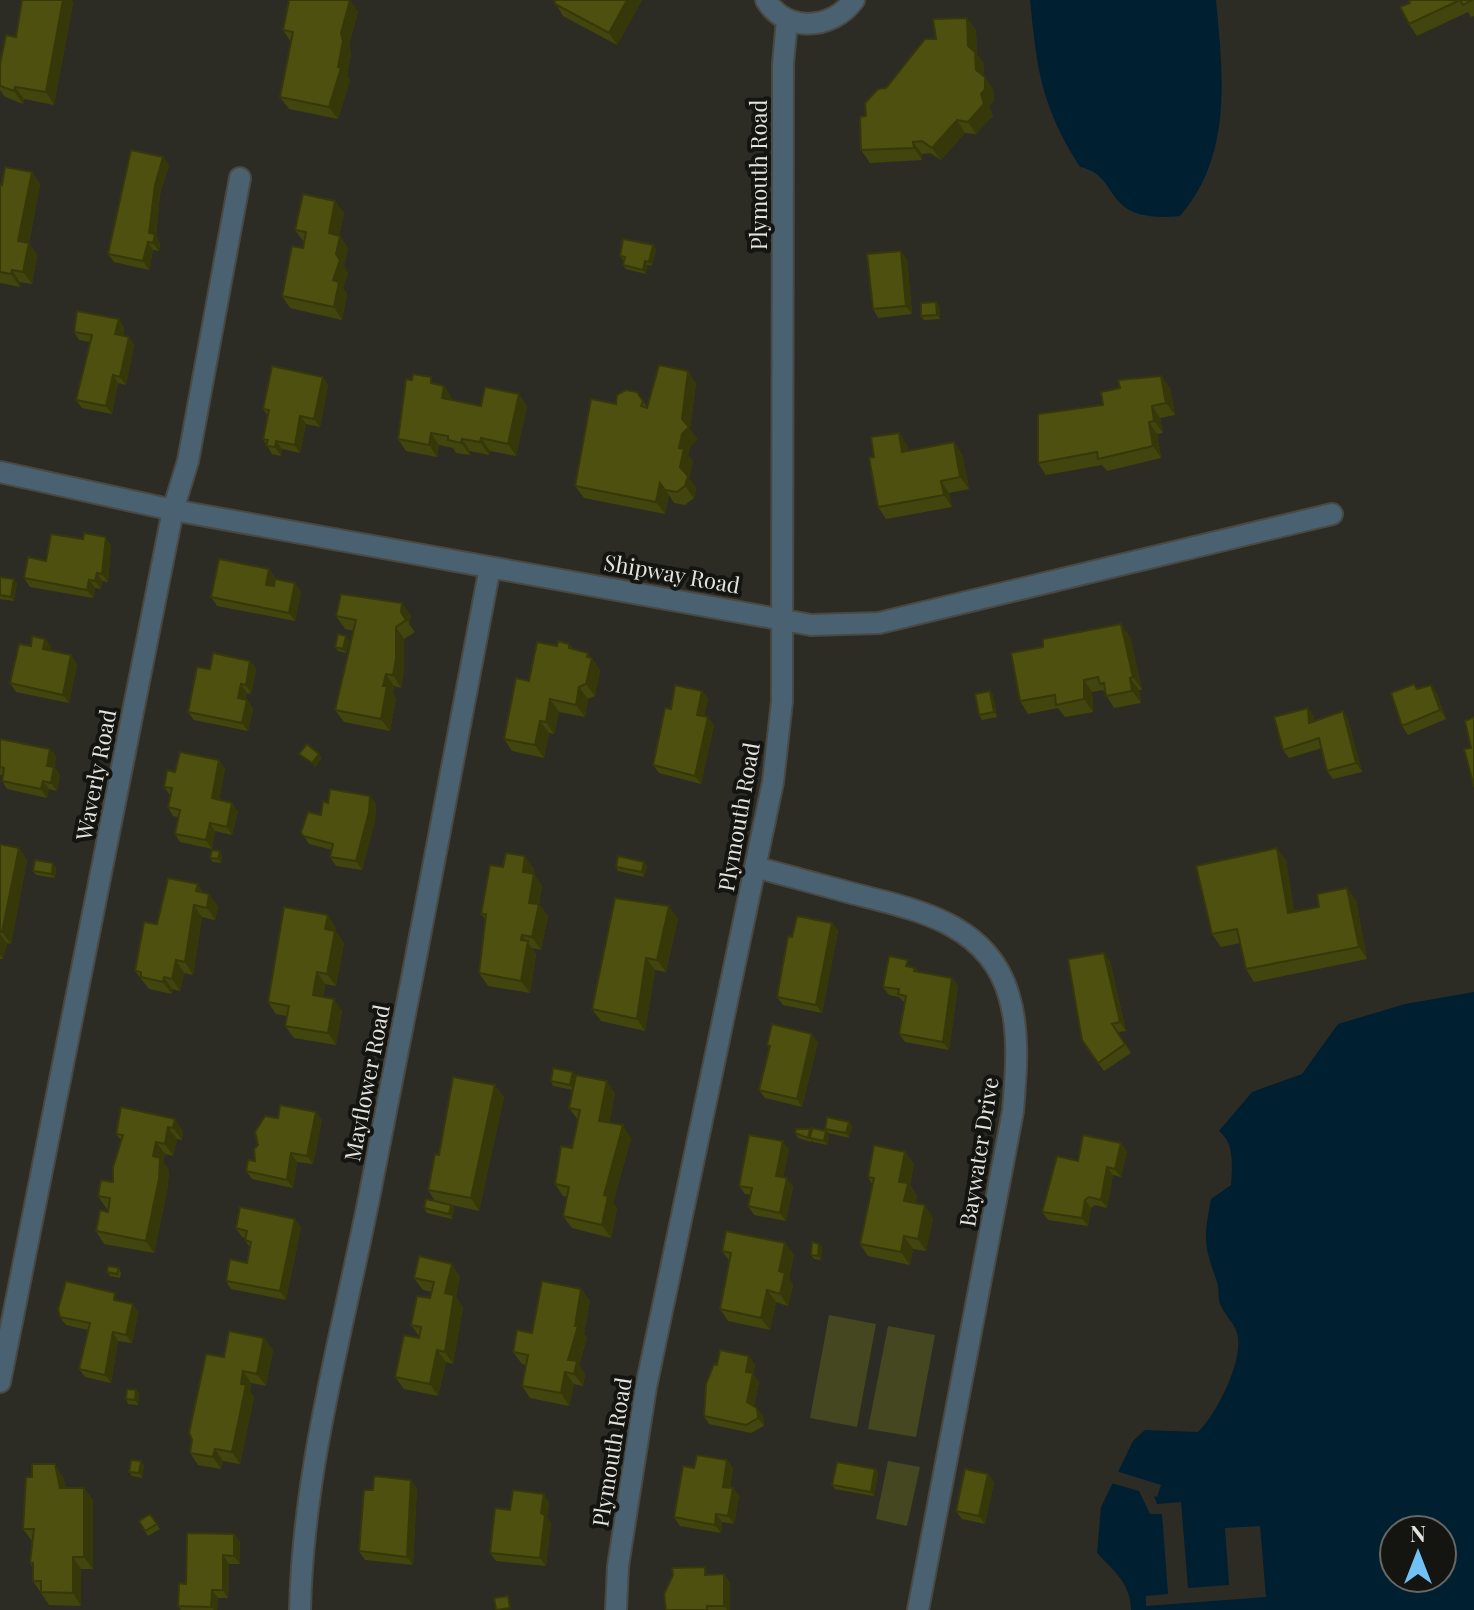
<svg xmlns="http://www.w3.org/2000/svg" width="1474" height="1610" viewBox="0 0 1474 1610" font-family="'Playfair Display',serif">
<rect width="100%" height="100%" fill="#2c2c25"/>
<path fill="#44471f" d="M829 1315 876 1324 857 1427 810 1418Z
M888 1326 935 1335 916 1437 868 1429Z
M888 1461 920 1467 907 1526 876 1519Z"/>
<path fill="#001f31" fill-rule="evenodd" d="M1030 0H1216C1223 75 1233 155 1180 216 1099 224 1123 176 1080 167 1041 106 1037 70 1030 0Z
M1474 992V1610H1131C1131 1584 1114 1571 1097 1553L1101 1507 1133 1441 1145 1430 1198 1432C1216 1415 1245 1359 1237 1333 1234 1323 1225 1315 1221 1306 1217 1299 1220 1290 1217 1282 1204 1244 1203 1241 1211 1199L1231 1185C1232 1167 1235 1143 1219 1131L1252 1092 1302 1074 1338 1024 1405 1004ZM1394 1530H1442V1578H1394Z"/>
<path fill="#2c2c25" d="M1113 1470 1161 1485 1157 1497 1154 1496 1157 1504 1181 1502 1188 1588 1229 1585 1225 1528 1260 1526 1266 1597 1146 1606V1596L1168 1594 1162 1514H1150L1139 1491 1108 1482Z"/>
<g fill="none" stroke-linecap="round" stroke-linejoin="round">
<g stroke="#494943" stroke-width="24">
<path id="minor" d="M766 0C786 33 832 30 854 0
M0 472 173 510 811 625 879 623 1332 514
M755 867C789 876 822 885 855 894 918 910 989 924 1009 996 1020 1033 1016 1073 1013 1111L918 1610
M0 1382 173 510 188 461 240 178
M300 1610C303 1470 342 1334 369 1198 411 988 450 777 490 567
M616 1610 618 1566 646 1387 773 782 782 701 783 64 787 20"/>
</g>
<use href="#minor" stroke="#4a6171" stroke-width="20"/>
</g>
<path fill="#42450d" d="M22 0H71L73 3 54 105 24 99 23 104 5 97 0 90V64L16 37Z
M554 0H642L617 45 563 16Z
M1409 0H1474V16L1471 17 1468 12 1417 36 1409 24 1410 3Z
M358 11 349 45 351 54 347 76 350 80 338 119 289 109 280 97 291 42 283 30Z
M967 18 976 30 977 54 984 64V77L993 89 994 101 989 106 993 116 976 134 965 133 941 160 930 153 922 154V160L870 163 861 150 866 116 886 88 936 39Z
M169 165 160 194 156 236 160 243 159 251 153 250 149 270 114 262 108 254Z
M32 172 40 184 29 243 37 255 32 284 20 282V287L0 283V184Z
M335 201 344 213 339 236 348 248 344 266 348 273 343 288 347 294 342 320 290 308 282 296 303 248 304 242 295 230Z
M653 245 656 249 652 266 647 265 646 274 626 269 623 265 624 261 620 256Z
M907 259 912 314 878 318 873 309Z
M936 302 939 306 940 319 924 320 921 316Z
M124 327 123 336 129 337 134 345 126 385 118 383 112 414 82 408 76 400 90 342 79 340 74 332Z
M1161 376 1170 388 1175 415 1160 418 1163 433 1157 434 1161 458 1107 471 1102 465 1046 475 1038 463 1103 405 1120 388Z
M323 377 328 385 320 427 306 424 300 453 282 449 281 456 272 454 263 439 268 416 263 409Z
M696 383 690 429 697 439 690 447 688 455 693 461 689 478 696 488 694 498 685 505 674 503 669 495 665 514 584 498 575 486 616 404 637 392 647 407Z
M436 384 444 386 452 398V400L481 406H527L516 456 490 451 489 455 470 451V455L456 453 453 448 439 445 437 457 406 451 398 439Z
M899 433 907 445 908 450 962 454 969 489 949 493 952 507 886 519 878 507 874 457Z
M111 545 108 582 102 581 101 589 95 588 93 598 30 587 24 578 46 561Z
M269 569 275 578 273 586 301 591 295 621 217 606 211 597Z
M0 577 17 583 14 601 0 599Z
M336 616H411L409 624 415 632 404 639V671L401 688 394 686 393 694 396 698 390 731 344 722 335 710 354 631 345 629Z
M1130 636 1142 690H1139L1141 703 1114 708 1103 690 1092 692 1093 712 1065 717 1058 708 1028 714 1020 701 1043 647Z
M45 639 51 647 50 651 77 664 69 703 16 692 10 683 31 646Z
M349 640 346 653 338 651 335 647Z
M569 644 574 650 588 653 600 670 595 696 588 699 585 717 559 712 554 734 549 733 544 758 512 751 504 739 529 681 557 646Z
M250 661 256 669 251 694 247 693 245 700H247L253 709 248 731 194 720 188 712 210 669Z
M1431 685 1437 694 1446 719 1408 735 1402 726 1418 689Z
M702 691 708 699 704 716 714 725 701 784 659 773 653 765 671 709Z
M990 691 993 695 997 717 982 720 979 715Z
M1343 711 1348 720 1362 772 1333 779 1327 771 1322 748 1289 758 1283 750 1314 716V721Z
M0 739 50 749 56 757 54 767 60 775 57 791 49 789 47 798 7 789 2 781 3 775H0Z
M219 760 225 769 219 800 238 811 232 835 215 831 212 849 180 842 175 834 178 817 173 816 168 807 170 795 164 787 175 772Z
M328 803 376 804 375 821 362 870 336 866 330 857 332 850 309 844 301 832 321 815Z
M0 844 19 848 27 860 11 944 7 943 3 959H0Z
M222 855 221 863 213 862 210 858Z
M1286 860 1294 912 1356 900 1367 959 1254 982 1246 969 1240 943 1221 947 1212 934Z
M644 862 647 866 644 877 618 871 616 867Z
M56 867 55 878 36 875 33 871Z
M503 867 534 869 533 874 542 886 539 904 548 916 541 950 532 948 536 954 530 993 488 986 479 973 486 920 481 914Z
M204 893 218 906 215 920 202 917 193 975 184 973 180 991 172 989V994L149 989 135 971 157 924Z
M678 919 666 972 655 970 645 1031 601 1021 592 1009Z
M832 923 838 931 822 1013 783 1005 777 997Z
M336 928V932L344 943 336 986 325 984 323 997 342 1011 336 1045 294 1038 285 1026 287 1016 276 1014 268 1002Z
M1110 961 1126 1031 1118 1032 1131 1053 1104 1071 1082 1040Z
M913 968H915L918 972 952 978 958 986 949 1050 905 1042 899 1034 905 1003 899 997 889 995 883 987Z
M818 1042 802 1107 765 1098 759 1090 769 1048 767 1045Z
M576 1076 615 1093 609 1123 631 1138 613 1203 617 1208 611 1238 572 1228 563 1216 567 1197 563 1196 555 1184 572 1148 578 1120 569 1108 573 1090 553 1086 551 1081Z
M495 1085 504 1097 479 1211 452 1205 454 1209 452 1219 427 1213 424 1208 435 1201 428 1190 439 1155Z
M121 1107 183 1132 182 1140 177 1139 173 1156 165 1154 163 1162 169 1170 167 1192 154 1253 104 1244 96 1231 108 1212V1209L106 1208 98 1196 113 1182 121 1140 116 1134Z
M278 1118 322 1120 313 1164 297 1162 293 1188 252 1179 246 1171 255 1161 258 1145Z
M852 1126 849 1138 828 1133 825 1129Z
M810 1129 811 1131 829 1136 827 1145 813 1142 811 1140V1142L798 1138 795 1133Z
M789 1149 783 1177 793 1186 786 1221 754 1215 748 1206 751 1195 745 1194 739 1186Z
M1127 1151 1121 1177 1113 1175 1107 1208 1095 1205 1091 1208 1088 1226 1048 1220 1042 1212 1078 1161Z
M905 1152 914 1164 910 1185 917 1196 915 1203 933 1218 926 1251 913 1249 910 1265 868 1256 860 1244 872 1184 868 1177Z
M301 1227 286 1300 231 1289 226 1281 247 1263 250 1248 245 1240V1238L242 1237 236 1228Z
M785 1243 794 1255 789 1278 793 1285 788 1306 776 1302 770 1330 728 1321 720 1309 730 1262 722 1251Z
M819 1244 822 1248 821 1260 814 1259 811 1255Z
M119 1268 121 1273 120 1278 110 1276 107 1272Z
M460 1276 456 1297 463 1307 453 1364 446 1362 438 1396 404 1389 395 1377 419 1338V1336L411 1325 430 1298 432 1292 423 1290 414 1278Z
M581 1289 590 1301 584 1334 587 1338 579 1365 585 1374 583 1386 574 1384 569 1406 530 1398 522 1386 526 1365 522 1364 513 1352Z
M121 1302 133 1304 138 1313 132 1343 118 1341 111 1383 85 1377 79 1369 88 1330 66 1325 60 1317Z
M264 1338 273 1350 266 1386 251 1383 250 1391 254 1397 240 1464 223 1461 221 1469 198 1465 190 1453 224 1357Z
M749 1356 755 1365 753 1374 759 1382 754 1406 763 1416 764 1426 751 1433 709 1424 704 1416 717 1365Z
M136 1390 139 1394 138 1405 128 1404 126 1399Z
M727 1460 733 1468 730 1488H733L739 1496 734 1524 722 1522 721 1533 680 1526 674 1517 694 1468Z
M144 1465 142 1478 132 1476 129 1472Z
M875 1469 878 1473 874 1496 835 1489 832 1485Z
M988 1474 994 1482 985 1524 962 1519 956 1511Z
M63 1477 66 1488H84L93 1501V1569H81V1606L49 1605 33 1581V1568L30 1563 32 1541 23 1529Z
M417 1488 413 1565 365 1560 359 1551 373 1490Z
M549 1502 547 1518 551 1523 546 1566 496 1561 490 1553 510 1510Z
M150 1514 160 1529 148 1536 139 1521Z
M234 1534 240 1542V1564H229L228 1598H218L217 1610H181L178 1606 186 1584Z
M724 1574 730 1583V1610H666L710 1575Z"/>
<path fill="#36380a" d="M63 0H71L73 3 54 105 46 92Z
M350 0 358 11 349 45 351 54 347 76 350 80 338 119 329 107 338 67 341 33Z
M627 0H642L617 45 609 33Z
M967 18 976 30 977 54 984 64V83L976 70 968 46Z
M985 77 993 89 994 101 989 106 993 116 976 134 968 122 981 94Z
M15 87 24 99 23 104 14 91Z
M957 120 965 133 941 160 932 148Z
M913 142 922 154V160L914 148Z
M163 157 169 165 160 194 156 236 160 243 159 251 153 243 149 233 155 185Z
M32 172 40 184 27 253 18 241Z
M335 201 344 213 337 246 329 233Z
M340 236 348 248 344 266 348 273 343 288 347 294 342 320 334 307 333 280 336 254Z
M148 242 153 250 149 270 143 261Z
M29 243 37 255 32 284 23 272Z
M653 245 656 249 652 266 649 262Z
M901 251 907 259 912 314 906 306Z
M645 261 647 265 646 274 643 270Z
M12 270 20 282V287L11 274Z
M936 302 939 306 940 319 937 315Z
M119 319 124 327 121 343 115 334Z
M129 337 134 345 126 385 120 377Z
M688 371 696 383 690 429 697 439 690 447 688 455 693 461 689 478 696 488 694 498 685 486 680 467 679 448Z
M113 375 118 383 112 414 106 406Z
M1161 376 1170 388 1175 415 1166 403Z
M323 377 328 385 320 427 314 419Z
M444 386 452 398 450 410 442 398Z
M519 394 527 406 516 456 508 444Z
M1152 406 1160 418 1163 433 1154 421Z
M300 416 306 424 300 453 295 445Z
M1149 422 1157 434 1161 458 1153 446Z
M431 433 439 445 437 457 429 445Z
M899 433 907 445 911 464 902 452Z
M481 438 490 451 489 455 480 442Z
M462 439 470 451V455L461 443Z
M276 441 282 449 281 456 275 447Z
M954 442 962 454 969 489 960 477Z
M941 481 949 493 952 507 944 495Z
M660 483 669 495 665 514 656 502Z
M106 537 111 545 108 582 102 574Z
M269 569 275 578 272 593 266 585Z
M97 573 102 581 101 589 95 581Z
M14 579 17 583 14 601 11 597Z
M89 580 95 588 93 598 87 590Z
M295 583 301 591 295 621 289 613Z
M402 603 411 616 409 624 415 632 401 612Z
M1121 624 1130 636 1142 690 1133 677Z
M396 627 404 639V671L401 688 393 675Z
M346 636 349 640 346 653 343 649Z
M45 639 51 647 49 658 43 649Z
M588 653 600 670 595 696 586 684Z
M71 655 77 664 69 703 63 695Z
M250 661 256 669 251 694 246 685Z
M386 674 394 686 393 694 396 698 390 731 381 719 383 686Z
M1130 678 1139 690 1141 703 1132 691Z
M1084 680 1092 692 1093 712 1084 699Z
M241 684 247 693 244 707 238 698Z
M1431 685 1437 694 1446 719 1440 710Z
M579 687 588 699 585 717 576 705Z
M702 691 708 699 703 723 697 715Z
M990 691 993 695 997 717 994 712Z
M550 699 559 712 554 734 546 722Z
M247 700 253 709 248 731 242 723Z
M1308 708 1314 716 1315 731 1309 723Z
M1343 711 1348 720 1362 772 1356 763Z
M708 717 714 725 701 784 695 776Z
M540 721 549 733 544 758 535 745Z
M50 749 56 757 52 774 47 766Z
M319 754 322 758 315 768 312 763Z
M219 760 225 769 218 806 212 798Z
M54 767 60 775 57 791 51 783Z
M43 781 49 789 47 798 41 789Z
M370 796 376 804 375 821 362 870 356 861Z
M232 803 238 811 232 835 227 827Z
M210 823 215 831 212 849 206 840Z
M19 848 27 860 11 944 2 932Z
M1277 848 1286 860 1297 926 1288 913Z
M220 851 222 855 221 863 218 859Z
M525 856 534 869 531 884 523 872Z
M644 862 647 866 644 877 642 872Z
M53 863 56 867 55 878 52 874Z
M534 874 542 886 539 904 548 916 541 950 532 937 529 903Z
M198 884 206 896 196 891Z
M1347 888 1356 900 1367 959 1359 947Z
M209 894 218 906 215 920 207 908Z
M194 905 202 917 193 975 185 962Z
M669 906 678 919 666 972 657 960Z
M328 915 336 928V932L344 943 336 986 327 974 325 929Z
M832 923 838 931 822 1013 816 1005Z
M0 934 7 943 3 959 0 955Z
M522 935 536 954 530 993 521 981Z
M1104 953 1110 961 1126 1031 1120 1022Z
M646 958 655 970 645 1031 637 1019Z
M176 960 184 973 180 991 172 979Z
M317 972 325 984 321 1007 313 995Z
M164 977 172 989V994L163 982Z
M952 978 958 986 949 1050 943 1042Z
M334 999 342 1011 336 1045 328 1033Z
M812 1034 818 1042 802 1107 797 1099Z
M573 1072 576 1076 573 1090 570 1085Z
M607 1081 615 1093 607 1133 599 1121Z
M495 1085 504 1097 479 1211 471 1198Z
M316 1112 322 1120 313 1164 307 1156Z
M175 1119 183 1132 182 1140 173 1128Z
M849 1122 852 1126 849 1138 846 1133Z
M623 1125 631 1138 613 1203 617 1208 611 1238 602 1225 604 1195Z
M168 1127 177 1139 173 1156 165 1144Z
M826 1131 829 1136 827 1145 824 1141Z
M783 1141 789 1149 782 1184 776 1176Z
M156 1142 165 1154 163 1162 169 1170 167 1192 154 1253 146 1241 153 1156Z
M1121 1143 1127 1151 1121 1177 1115 1169Z
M905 1152 914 1164 910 1185 917 1196 913 1214 904 1201 899 1182Z
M291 1153 297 1162 293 1188 287 1180Z
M1107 1167 1113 1175 1107 1208 1101 1200Z
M787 1178 793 1186 786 1221 780 1213Z
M1085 1200 1091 1208 1088 1226 1082 1218Z
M451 1205 454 1209 452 1219 449 1214Z
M925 1205 933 1218 926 1251 918 1239Z
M295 1219 301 1227 286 1300 280 1291Z
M904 1236 913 1249 910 1265 901 1252Z
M785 1243 794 1255 789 1278 793 1285 788 1306 780 1294 779 1271Z
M819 1244 822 1248 821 1260 818 1256Z
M452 1264 460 1276 456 1297 463 1307 453 1364 445 1352V1293Z
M581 1289 590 1301 584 1334 587 1338 579 1365 585 1374 583 1386 574 1374 568 1360Z
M767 1290 776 1302 770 1330 761 1318Z
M133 1304 138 1313 132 1343 126 1335Z
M113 1332 118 1341 111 1383 105 1375Z
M264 1338 273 1350 266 1386 257 1374Z
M437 1350 446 1362 438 1396 430 1384Z
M749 1356 755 1365 753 1374 759 1382 753 1410 747 1402 746 1372Z
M243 1371 251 1383 250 1391 254 1397 240 1464 232 1452Z
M565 1372 574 1384 569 1406 561 1393Z
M136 1390 139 1394 138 1405 135 1400Z
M757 1408 763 1416 764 1426 758 1418Z
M215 1449 223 1461 221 1469 213 1457Z
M727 1460 733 1468 729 1495 723 1487Z
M141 1461 144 1465 142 1478 139 1473Z
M55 1464 63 1477 69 1501 60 1488Z
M875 1469 878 1473 874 1496 871 1492Z
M988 1474 994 1482 985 1524 979 1516Z
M411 1480 417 1488 413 1565 407 1557Z
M84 1488 93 1501V1569L84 1557Z
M733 1488 739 1496 734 1524 728 1516Z
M544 1494 549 1502 547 1518 551 1523 546 1566 540 1558 541 1513Z
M716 1514 722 1522 721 1533 715 1525Z
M234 1534 240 1542V1564L234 1556Z
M223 1555 229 1564 228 1598 223 1590Z
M73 1557 81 1569V1606L73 1593Z
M724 1574 730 1583V1610H727L724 1606Z
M212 1590 218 1598 217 1610H214L211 1607Z"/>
<path fill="#4d500f" stroke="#36380a" stroke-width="2" d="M22 0H63L46 92 15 87 14 91 0 86V64L6 35 16 37Z
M289 0H350L341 33 343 41 338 67 341 68 329 107 280 97 293 32 283 30Z
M554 0H627L609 33 555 4Z
M1409 0H1460L1409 24 1400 7 1410 3Z
M1460 0H1472L1463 5Z
M967 18 968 46 975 52 976 70 985 77V89L981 94 984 104 968 122 957 120 932 148 922 141 913 142 914 148 861 150 860 117 866 116 865 103 878 89 886 88 925 39H936L933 19Z
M131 150 163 157 155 185 149 233 155 234 153 243 148 242 143 261 108 254Z
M5 167 32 172 18 241 29 243 23 272 12 270 11 274 0 272V184L2 185Z
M303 194 335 201 329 233 340 236 336 254 340 260 333 280 339 282 334 307 282 296 292 246 303 248 306 232 295 230Z
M623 239 653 245 649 262 645 261 643 270 623 265 625 257 620 256Z
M901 251 906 306 873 309 867 254Z
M936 302 937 315 921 316V303Z
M77 311 119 319 115 334 129 337 120 377 113 375 106 406 76 400 92 335 74 332Z
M659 365 688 371 682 419 689 427 682 434 679 448 684 449 680 467 688 476 685 486 677 492 665 490 660 483 656 502 575 486 591 399 616 404 617 395 626 390 637 392 643 401 641 406 647 408Z
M272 366 323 377 314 419 300 416 295 445 276 441 275 447 266 446 268 440 263 439 269 410 263 409Z
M413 374 431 377V383L444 386 442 398 481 406 485 387 519 394 508 444 481 438 480 442 462 439 461 443 448 440V436L431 433 429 445 398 439 406 379 412 380Z
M1161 376 1166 403 1152 406 1154 421 1149 422 1153 446 1098 459 1097 452 1038 463V414L1103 405 1101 392 1120 388 1118 380Z
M899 433 902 452 954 442 960 477 941 481 944 495 878 507 869 458 874 457 871 437Z
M84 533 106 537 102 574 97 573 95 581 89 580 87 590 24 578 28 557 46 561 51 534 83 539Z
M219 559 269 569 266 585 274 586 275 579 295 583 289 613 211 597Z
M0 577 14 579 11 597 0 595Z
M341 594 402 603 401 612 406 620 396 627V659L393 675 386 674 383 686H387L381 719 335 710 356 620 336 616Z
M1121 624 1133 677 1130 678 1132 691 1106 696 1104 683 1100 684 1098 677 1084 680V699L1056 705 1055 695 1020 701 1011 653 1043 647V639Z
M338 634 346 636 343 649 335 647Z
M32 636 45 639 43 649 71 655 63 695 10 683 19 644 31 646Z
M558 641 569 644V648L588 653 587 657 592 658 586 684 579 687 576 705 550 699 546 722 540 721 535 745 504 739 516 678 529 681 537 642 557 646Z
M213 653 250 661 246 685 241 684 238 698 247 700 242 723 188 712 197 667 210 669Z
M1414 684 1417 689 1431 685 1440 710 1402 726 1391 693Z
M675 685 702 691 697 715 708 717 695 776 653 765 665 708 671 709Z
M990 691 994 712 979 715 975 694Z
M1308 708 1309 723 1343 711 1356 763 1327 771 1319 738 1283 750 1274 717Z
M1474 717V787L1464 749 1471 748 1465 721Z
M0 739 50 749 47 766 54 767 51 783 43 781 41 789 2 781 4 768 0 767Z
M307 744 319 754 312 763 299 754Z
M180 752 219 760 212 798 232 803 227 827 210 823 206 840 175 834 180 810 168 807 172 788 164 787 167 770 175 772Z
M330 789 370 796 369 812 356 861 330 857 333 844 303 836 301 832 308 812 321 815 323 801 328 803Z
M0 844 19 848 2 932H0Z
M1277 848 1288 913 1319 907 1317 894 1347 888 1359 947 1246 969 1237 929 1212 934 1196 866Z
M212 850 220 851 218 859 210 858Z
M506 853 525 856 523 872 534 874 529 903 539 904 532 937 522 935 521 940 528 941 521 981 479 973 486 914H481L490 865 503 867Z
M618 856 644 862 642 872 616 867Z
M35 860 53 863 52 874 33 871Z
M168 878 198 884 196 891 209 894 207 908 194 905 185 962 176 960 172 979 164 977 163 982 141 977V972L135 971 144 922 157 924Z
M615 898 669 906 657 960 646 958 637 1019 592 1009Z
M284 907 328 915 325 929 335 931 327 974 317 972 313 995 334 999 328 1033 285 1026 289 1006 268 1002Z
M797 916 832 923 816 1005 777 997 788 936 792 937Z
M1104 953 1120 1022 1112 1024 1125 1044 1098 1063 1082 1040 1068 959Z
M889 956 908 960 906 966 915 968 914 971 952 978 943 1042 899 1034 906 996 898 994 899 989 883 987Z
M772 1024 812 1034 797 1099 759 1090 770 1046 767 1045Z
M553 1068 573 1072 570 1085 551 1081Z
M576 1075 607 1081 599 1121 623 1125 604 1195 608 1196 602 1225 563 1216 569 1187 555 1184 561 1146 572 1148 580 1110 569 1108Z
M453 1077 495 1085 471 1198 428 1190 435 1154 439 1155Z
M280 1105 316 1112 307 1156 291 1153 287 1180 246 1171 248 1160 255 1161 254 1149 258 1145 255 1132 265 1116 278 1118Z
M121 1107 175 1119 173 1128 168 1127 165 1144 156 1142 153 1156 160 1158 159 1179 146 1241 96 1231 100 1210 108 1212 110 1198 98 1196 101 1180 113 1182V1167L123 1135 116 1134Z
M827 1117 849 1122 846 1133 825 1129Z
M812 1128 826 1131 824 1141 810 1138Z
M796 1129H810L808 1138 795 1133Z
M749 1135 783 1141 776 1176 787 1178 780 1213 748 1206 752 1188 739 1186Z
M1083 1135 1121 1143 1115 1169 1107 1167 1101 1200 1089 1197 1085 1200 1082 1218 1042 1212 1057 1156 1078 1161Z
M874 1145 905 1152 899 1182 908 1183 904 1201 925 1205 918 1239 904 1236 901 1252 860 1244 874 1178 868 1177Z
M426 1199 451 1205 449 1214 424 1208Z
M240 1207 295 1219 280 1291 226 1281 230 1259 247 1263 251 1242 245 1240 247 1231 236 1228Z
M726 1231 785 1243 779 1271 785 1273 780 1294 767 1290 761 1318 720 1309 731 1253 722 1251Z
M812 1242 819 1244 818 1256 811 1255Z
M419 1256 452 1264 445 1293 454 1295 445 1352 437 1350 430 1384 395 1377 404 1335 419 1338 421 1327 411 1325 417 1296 430 1298 434 1282 414 1278Z
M108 1266 119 1268 117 1274 107 1272Z
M66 1281 115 1293 114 1300 133 1304 126 1335 113 1332 105 1375 79 1369 90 1323 60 1317 58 1309Z
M542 1281 581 1289 575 1326H578L568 1360 577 1361 574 1374 565 1372 561 1393 522 1386 528 1355 513 1352 517 1330 532 1333Z
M229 1331 264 1338 257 1374 243 1371 241 1384 246 1385 232 1452 215 1449 213 1457 190 1453 192 1440 189 1433 206 1354 224 1357Z
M720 1350 749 1356 746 1372 753 1373 747 1402 757 1408 758 1418 746 1425 704 1416 706 1384 714 1364 717 1365Z
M127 1389 136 1390 135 1400 126 1399Z
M697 1455 727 1460 723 1487 733 1488 728 1516 716 1514 715 1525 674 1517 683 1466 694 1468Z
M131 1460 141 1461 139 1473 129 1472Z
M837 1462 875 1469 871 1492 832 1485Z
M32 1464H55L60 1488H84V1557H73V1593L41 1592V1581H33V1563H30L34 1529H23L26 1477H32Z
M965 1469 988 1474 979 1516 956 1511Z
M374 1476 411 1480 407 1557 359 1551 364 1490H373Z
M513 1490 544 1494 541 1513 545 1515 540 1558 490 1553 495 1508 510 1510Z
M150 1514 157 1524 145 1531 139 1521Z
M187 1533 234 1534V1556L223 1555V1590H212L211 1607 178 1606 179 1583 186 1584Z
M705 1567V1575L724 1574V1606H707V1610H666L664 1594 673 1575 672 1568Z
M508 1596 510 1608 496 1610 494 1598Z"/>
<g text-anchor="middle" stroke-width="8" stroke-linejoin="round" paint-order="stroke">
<g font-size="22" fill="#e4e4df" stroke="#141411">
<text transform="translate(759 175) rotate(-90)" y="8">Plymouth Road</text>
<text transform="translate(672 574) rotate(10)" y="8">Shipway Road</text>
<text transform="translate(96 775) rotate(-79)" y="8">Waverly Road</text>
<text transform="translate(739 817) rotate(-80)" y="8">Plymouth Road</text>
<text transform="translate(367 1083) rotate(-79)" y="8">Mayflower Road</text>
<text transform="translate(979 1152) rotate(-81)" y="8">Baywater Drive</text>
<text transform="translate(612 1452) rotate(-81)" y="8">Plymouth Road</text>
</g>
</g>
<g transform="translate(1418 1554)"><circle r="38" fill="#141411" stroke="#676763" stroke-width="2"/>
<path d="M0-6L14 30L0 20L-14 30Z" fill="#72c1f5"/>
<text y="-12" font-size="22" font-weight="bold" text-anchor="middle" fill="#e4e4df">N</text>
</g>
</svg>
